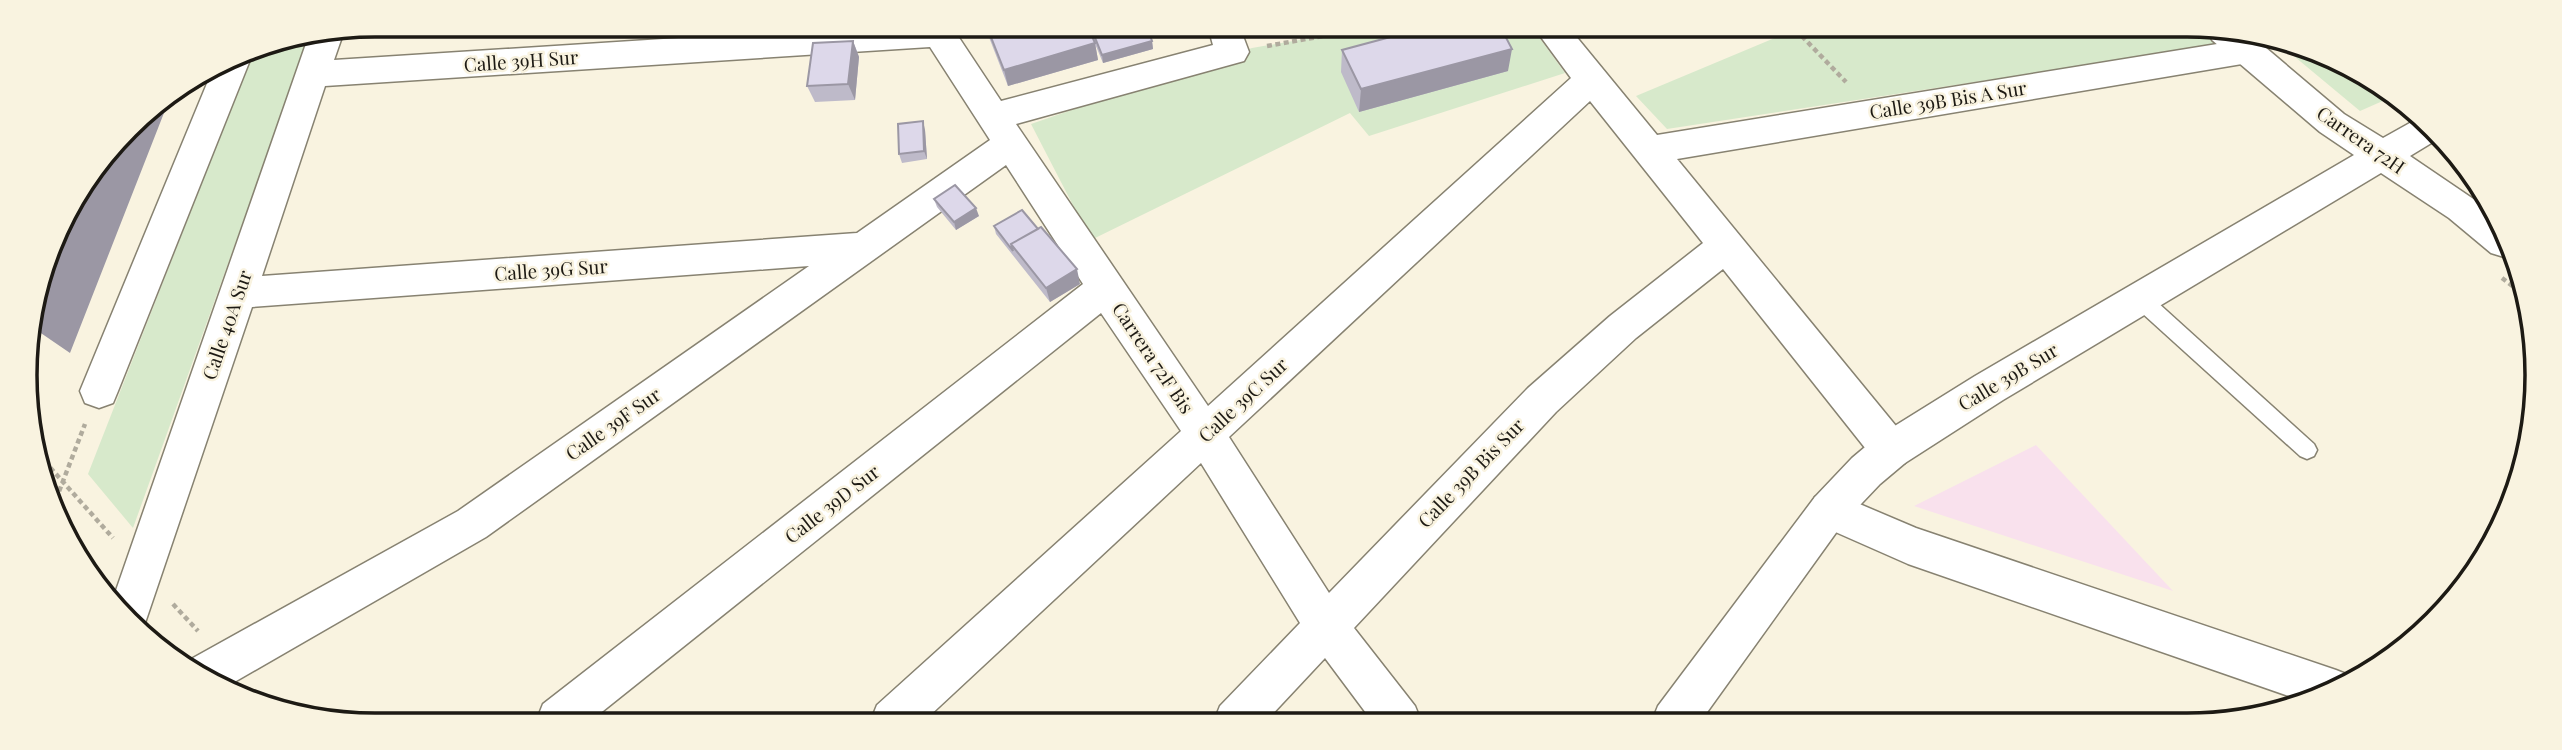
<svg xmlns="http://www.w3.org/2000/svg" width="2562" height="750" viewBox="0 0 2562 750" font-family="'Playfair Display',serif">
<rect width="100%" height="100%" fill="#f9f3e0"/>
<path fill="#f9e1ed" d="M2036 445 2173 591 1914 506Z"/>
<path fill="#d7e9cb" d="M1368 28 1533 29 1565 73 1369 136 1350 113 1091 240 1031 124 1252 48Z
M1794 30 2201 31 2217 45 1667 129 1636 96Z
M309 38 133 528 88 474 254 49Z
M2272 38 2381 83 2394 96 2360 111Z"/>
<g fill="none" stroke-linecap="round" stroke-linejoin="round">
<g stroke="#878271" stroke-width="3">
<path id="service" d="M2139 290 2146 292 2314 444 2317 450 2314 456 2307 459 2300 456 2132 304 2130 298 2132 292Z"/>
</g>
<g stroke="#878271" stroke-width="3">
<path id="minor" d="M867 26 952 27 1001 101 1213 45 1208 27 1240 28 1249 52 1244 61 1016 124 1208 406 1571 78 1535 29H1570L1657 135 2248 39 2260 42 2265 51 2260 60 2248 63 1677 159 1905 437 1911 450 1905 463 1891 468 1877 463 1723 269 1636 338 1556 412 1354 628 1415 706 1421 721H1372L1325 658 1266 721H1214L1220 706 1300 623 1201 463 925 720H871L877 705 1181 431 1101 313 593 719H537L543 704 1083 284 1006 165 486 537 224 688 199 678 184 663 458 511 809 266 252 307 143 629 112 602 308 38 341 31 343 34 334 60ZM930 47 990 140 857 233 262 276 325 86ZM1590 101 1703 243 1610 316 1528 388 1329 593 1229 437Z
M249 50 252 55 118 391 113 403 99 408 85 403 80 391 213 69 241 51Z
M1829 491 1916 528 2336 670 2351 676 2354 681 2342 690 2303 701 1908 564 1815 523 1809 510 1815 497Z"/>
</g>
<g stroke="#878271" stroke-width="3">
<path id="tertiary" d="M2208 31H2246L2344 114 2383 138 2417 119 2438 139 2410 156 2491 211 2509 255 2504 257 2491 253 2449 218 2381 173 2003 400 1905 463 1880 484 1843 523 1700 722 1652 721 1658 706 1815 497 1852 458 1877 437 1975 376 2354 155 2320 132 2212 40Z"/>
</g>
<path stroke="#b0ab9d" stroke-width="4.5" stroke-dasharray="5 3.5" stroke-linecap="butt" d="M1796 30 1846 82
M1267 46 1368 28
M2502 278 2527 297
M39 455 113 538
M53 507 85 424
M173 604 198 631"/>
<use href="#service" fill="#fff" fill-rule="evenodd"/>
<use href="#minor" fill="#fff" fill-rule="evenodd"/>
<use href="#tertiary" fill="#fff" fill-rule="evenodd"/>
</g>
<path fill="#bebac9" d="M985 27H1088L1095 43 1098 60 1008 86Z
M1092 30 1152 41 1153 49 1103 63 1093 39Z
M853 41 859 57 855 100 815 102 807 86Z
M1342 50 1508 71 1359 112 1341 72Z
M925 130 927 159 902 163 899 154Z
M934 199 979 216 956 230 937 207Z
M994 226 1080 284 1050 302 996 234Z"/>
<path fill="#9b97a4" d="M853 41 859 57 855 100 848 84Z
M1152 41 1153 49 1103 63 1102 55Z
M1095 43 1098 60 1008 86 1004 70Z
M1512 49 1508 71 1359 112 1361 89Z
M171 95 70 353 32 327 36 313 90 182 144 112Z
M923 121 925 130 927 159 924 151Z
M976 208 979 216 956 230 954 222Z
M1077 269 1080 284 1050 302 1046 288Z"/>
<path fill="#ddd8ea" stroke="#9b97a4" stroke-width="2" d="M987 27H1088L1095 43 1004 70Z
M1102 27H1147L1152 41 1102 55 1092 30Z
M1424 28H1501L1512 49 1361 89 1342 50Z
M853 41 848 84 807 86 813 43Z
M923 121 924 151 899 154 898 124Z
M90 182 36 313 61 220Z
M955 185 976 208 954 222 934 199Z
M1022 210 1038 229 1011 244 1013 251 994 226Z
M1041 227 1077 269 1046 288 1011 244Z"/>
<g text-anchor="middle" stroke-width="5" stroke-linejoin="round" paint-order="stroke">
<g font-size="19" fill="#1d1a14" stroke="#f9f3e0">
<text transform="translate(521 61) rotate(-4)" y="7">Calle 39H Sur</text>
<text transform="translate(1948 100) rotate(-9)" y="7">Calle 39B Bis A Sur</text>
<text transform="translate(2361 140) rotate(35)" y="7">Carrera 72H</text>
<text transform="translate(551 270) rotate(-4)" y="7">Calle 39G Sur</text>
<text transform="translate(227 325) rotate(-71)" y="7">Calle 40A Sur</text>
<text transform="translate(1153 358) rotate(56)" y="7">Carrera 72F Bis</text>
<text transform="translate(2008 377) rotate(-31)" y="7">Calle 39B Sur</text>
<text transform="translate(1243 400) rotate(-43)" y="7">Calle 39C Sur</text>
<text transform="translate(613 424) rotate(-35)" y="7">Calle 39F Sur</text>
<text transform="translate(1471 473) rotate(-46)" y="7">Calle 39B Bis Sur</text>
<text transform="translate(832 504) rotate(-38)" y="7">Calle 39D Sur</text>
</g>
</g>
<path d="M0 0H2562V750H0ZM375 37H2187A338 338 0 0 1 2525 375V375A338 338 0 0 1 2187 713H375A338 338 0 0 1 37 375V375A338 338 0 0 1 375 37Z" fill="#f9f3e0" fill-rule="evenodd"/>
<path fill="none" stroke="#1d1a14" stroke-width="3.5" d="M375 37H2187A338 338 0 0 1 2525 375V375A338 338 0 0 1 2187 713H375A338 338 0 0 1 37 375V375A338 338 0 0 1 375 37Z"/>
</svg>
